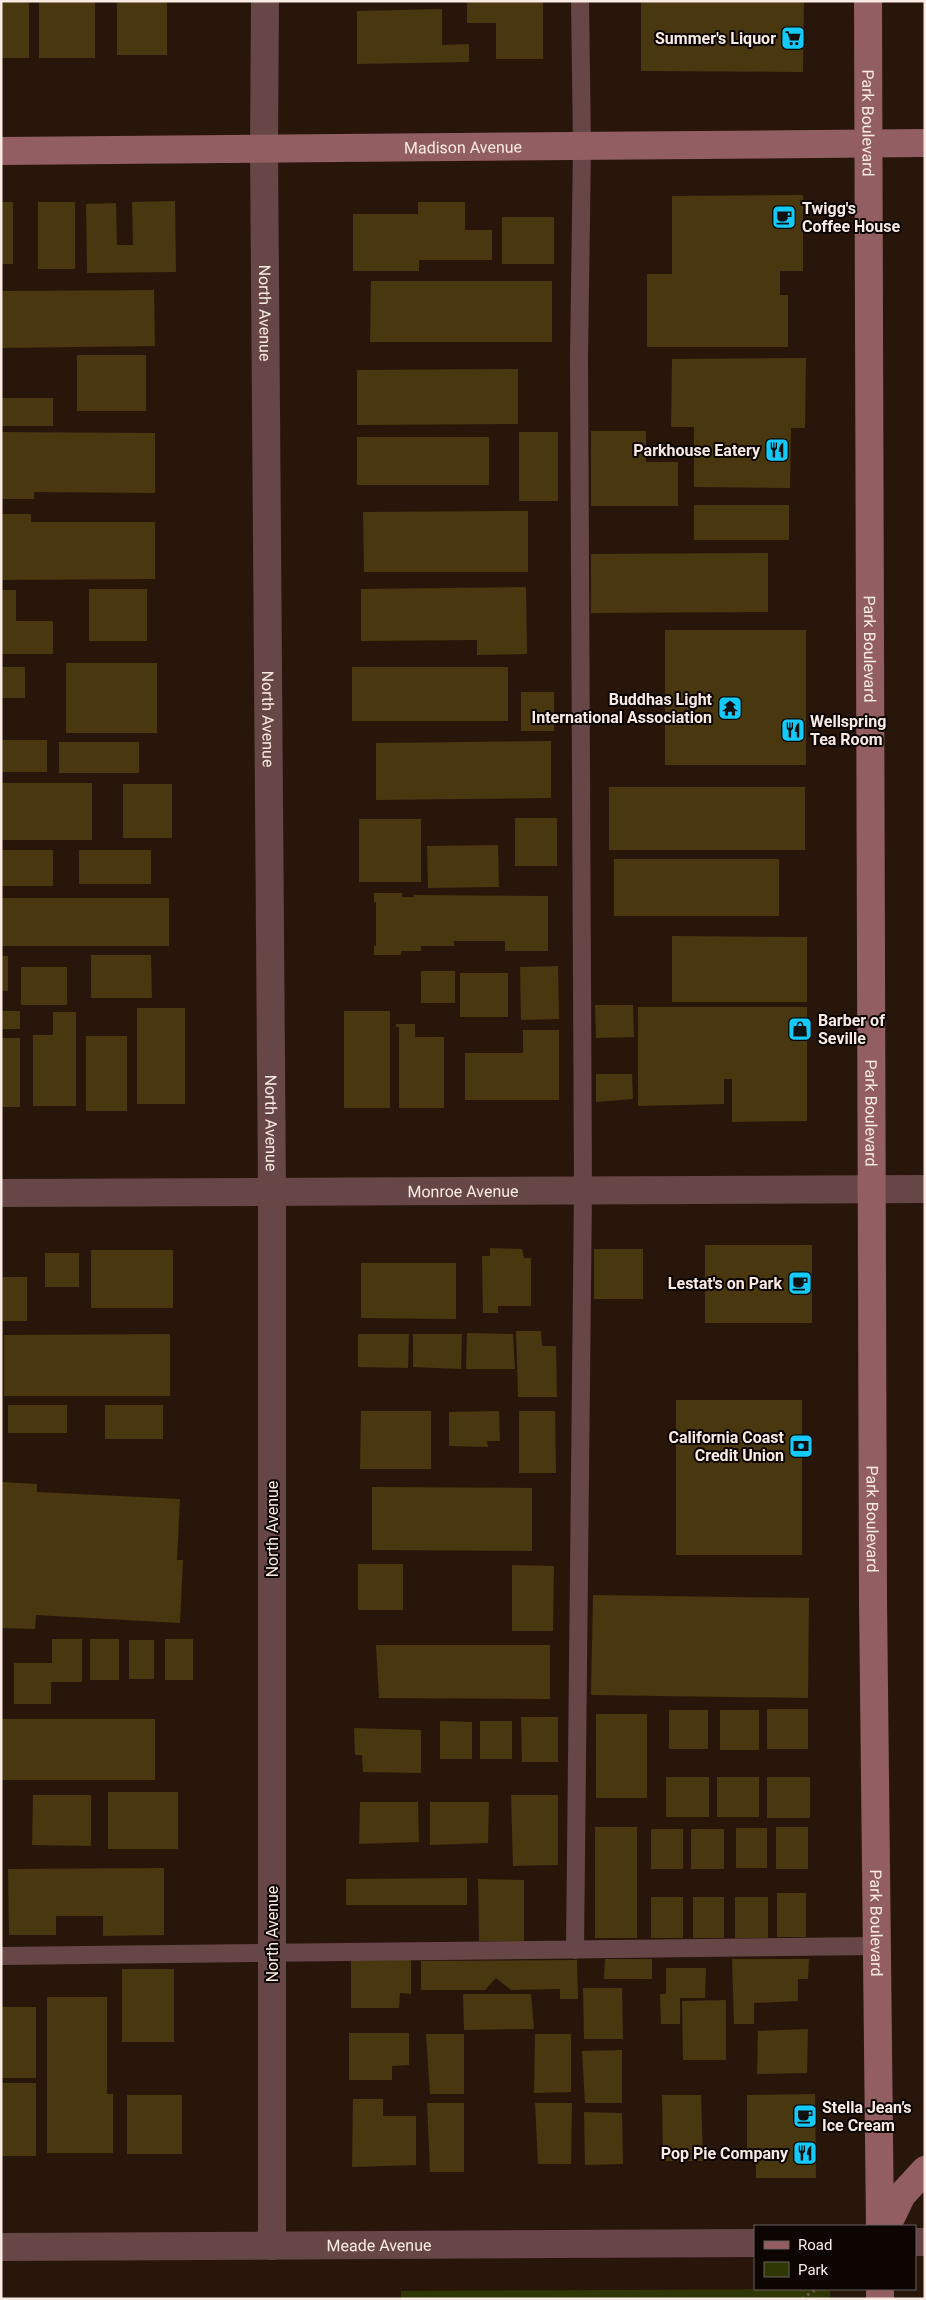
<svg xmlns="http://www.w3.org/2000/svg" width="926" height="2300" viewBox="0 0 926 2300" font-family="Roboto,sans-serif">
<rect width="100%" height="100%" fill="#29160b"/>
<path fill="#2f3805" d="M830 2289V2299H401V2291Z"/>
<path fill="#48370f" d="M1 1H29V58H1Z
M39 1H95V58H39Z
M117 1H167V55H117Z
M467 1H543V59H496V23H467Z
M641 1H804L803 72 641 71Z
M442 9V45L469 44V62L357 64V11Z
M803 195V271H780V295H788V347H647V274H672V196Z
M175 201 176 272 87 273 86 204 116 203 117 245H133L132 202Z
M1 202H13V264H1Z
M38 202H75V269H38Z
M418 202H465V230H492V260H419V271H353V214H418Z
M502 217H554V264H502Z
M371 281H552V342H370Z
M154 290 155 346 1 348V291Z
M77 355H146V411H77Z
M806 358 805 428H791L790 488 694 487V427H671L672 359Z
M518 369V424L357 425V370Z
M1 398H53V426H1Z
M591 431H646V462H678V506H591Z
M1 432 155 433V493L34 492V499H1Z
M519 432H558V501H519Z
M357 437H489V485H357Z
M694 505H789V540H694Z
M528 511V572H364L363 512Z
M1 514H31V522H155V579L1 580Z
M768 553V612L591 613V554Z
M526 587 527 654 477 655V640L361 641V589Z
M89 589H147V641H89Z
M1 590H16V621H53V654H1Z
M665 630H806V765H665Z
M66 663H157V733H66Z
M1 667H25V698H1Z
M352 667H508V721H352Z
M521 692H554V731H521Z
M1 740H47V772H1Z
M551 741V798L376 800V743Z
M59 742H139V773H59Z
M1 783H92V840H1Z
M123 784H172V838H123Z
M609 787H805V850H609Z
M515 818H557V866H515Z
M359 819H421V882H359Z
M498 845 499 887 428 888 427 846Z
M2 850H53V886H2Z
M79 850H151V884H79Z
M614 859H779V916H614Z
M374 893H402V897H414V895L548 896V951H505V941H454V946H421V951H401V955H374V946H376V902H374Z
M1 898H169V946H1Z
M672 936 807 937V1002H672Z
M91 955H151L152 998H91Z
M1 956H8V991H1Z
M558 966 559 1019 521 1020 520 967Z
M21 967H67V1005H21Z
M421 971H455V1003H421Z
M460 973H508V1017H460Z
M595 1005H633L634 1037 596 1038Z
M638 1007H807V1121L732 1122V1079H724V1104L638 1106Z
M137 1008H185V1104H137Z
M1 1011H20V1029H1Z
M344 1011H390V1108H344Z
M53 1012H76V1106H33V1035H53Z
M396 1024H415V1037H444V1108H399V1027H396Z
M523 1030H559V1100H465V1053H523Z
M86 1036H127V1111H86Z
M1 1038H20V1107H1Z
M596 1074H632L633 1099 596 1102Z
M705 1245H812V1323H705Z
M490 1248 522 1249 524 1258H531V1306H498V1313H483L482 1256H490Z
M594 1249H643V1299H594Z
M91 1250H173V1308H91Z
M45 1253H79V1287H45Z
M361 1263H456V1319L361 1318Z
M1 1277H27V1321H1Z
M516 1331H541L542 1346H556L557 1397H518Z
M467 1333 513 1334 515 1369H466Z
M170 1334V1396H4V1335Z
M358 1334H409L408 1368 358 1367Z
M413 1334H462L461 1369 413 1367Z
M676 1400H802V1555H676Z
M8 1405H67V1433H8Z
M105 1405H163V1439H105Z
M361 1411H431V1469H360Z
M499 1411 500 1441H487L488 1447 449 1446V1412Z
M519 1411H555L556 1473H519Z
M1 1482 37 1484V1492L180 1499 177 1560H183L180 1623 36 1615 35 1629 1 1628Z
M372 1487 532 1488V1551L372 1550Z
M358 1564H403V1610H358Z
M512 1565 554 1566 553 1631H512Z
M593 1595 809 1598 808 1698 591 1695Z
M52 1639H82V1682H51V1704H14V1663H52Z
M90 1639H119V1680H90Z
M165 1639H193V1680H165Z
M129 1640H154V1679H129Z
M376 1645H550V1699L379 1698Z
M767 1709H808V1749H767Z
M669 1710H708V1749H669Z
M720 1710H759V1750H720Z
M596 1714H647V1798H596Z
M521 1717H558V1762H522Z
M1 1719H155V1780H1Z
M440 1721 472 1722V1759H440Z
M480 1721H512V1759H480Z
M354 1728 421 1730V1773L363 1772 362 1755H355Z
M666 1777H709V1817H666Z
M717 1777H759V1817H717Z
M767 1777H810V1818H767Z
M108 1792H178V1849H108Z
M33 1795H91V1846L32 1845Z
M511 1795H558V1865L513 1866Z
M360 1802H418L419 1842 359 1844Z
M430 1802H489L488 1843 430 1845Z
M595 1827H637V1938H595Z
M776 1827H808V1869H776Z
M736 1828H767V1868H736Z
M651 1829H683V1869H651Z
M691 1829H724V1869H691Z
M164 1868V1935L103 1936V1916H56V1935H9L8 1869Z
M467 1878V1905H346V1879Z
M478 1879 524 1880V1941H479Z
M777 1893H806V1937H777Z
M651 1897H683V1938H651Z
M693 1897H724V1938H693Z
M735 1897H768V1938H735Z
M351 1959H411V1994L400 1993 399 2008H351Z
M605 1959H652V1979H604Z
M732 1959H809L808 1979H798V2001L754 2003V2024H734Z
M577 1960 578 1999H560V1989L511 1990 496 1978 485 1990H421V1961Z
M666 1968H706L705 1998H680V2024H661L660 1994H666Z
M122 1969H174V2042H122Z
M583 1988H622L623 2039H584Z
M463 1994H531L534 2029 464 2030Z
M47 1997H107V2094H113V2153H47Z
M726 2000V2060H683L682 2001Z
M1 2007H36V2078H1Z
M808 2029 807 2073 757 2074 758 2031Z
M349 2033H409V2065L392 2066V2080H349Z
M426 2034H464V2094H430Z
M535 2034H571V2092L534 2093Z
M622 2050V2103H585L582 2051Z
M1 2083H36V2156H1Z
M815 2094 816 2178H756V2156H747V2095Z
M127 2095H182V2154H127Z
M662 2095H701L703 2161H663Z
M353 2099H383V2116H416V2165L352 2167Z
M427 2103H464V2172H430Z
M535 2103H572L571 2164H538Z
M584 2112 622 2113 623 2164 585 2165Z"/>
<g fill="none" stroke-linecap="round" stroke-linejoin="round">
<path stroke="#69584e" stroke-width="3" stroke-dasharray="2.5 4" stroke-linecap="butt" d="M802 2299 816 2289"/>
<path stroke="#674648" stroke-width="18" d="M575 1950 583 1190 579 358 582 147 580 1
M1 1956 877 1946"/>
<g stroke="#674648" stroke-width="28">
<path id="s1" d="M265 1 264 149 272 1193V2246"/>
<path id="s2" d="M1 1193 925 1189"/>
<path d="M915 2242H925"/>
</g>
<path stroke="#674648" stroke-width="28" id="s3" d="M1 2247 755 2243"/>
<g stroke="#925e61" stroke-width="28">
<path id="s4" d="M868 1 873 1599 880 2226"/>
<path id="s5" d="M1 151 925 143"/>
<path d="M887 2226 902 2195 925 2170"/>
<path d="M880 2289V2299"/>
</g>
</g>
<defs>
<g id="supermarket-square" transform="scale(1.25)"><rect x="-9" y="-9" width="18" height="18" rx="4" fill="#14cafb" stroke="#0c0502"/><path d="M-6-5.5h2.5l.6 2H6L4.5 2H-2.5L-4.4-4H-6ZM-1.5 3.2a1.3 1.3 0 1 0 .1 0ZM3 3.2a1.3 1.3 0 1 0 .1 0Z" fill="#111"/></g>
<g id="cafe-square" transform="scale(1.25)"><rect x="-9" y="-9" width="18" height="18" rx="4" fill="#14cafb" stroke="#0c0502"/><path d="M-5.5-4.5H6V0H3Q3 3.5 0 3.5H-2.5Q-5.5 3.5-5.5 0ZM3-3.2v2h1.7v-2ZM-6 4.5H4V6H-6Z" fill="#111"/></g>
<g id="restaurant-square" transform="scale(1.25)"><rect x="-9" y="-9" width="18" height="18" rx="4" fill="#14cafb" stroke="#0c0502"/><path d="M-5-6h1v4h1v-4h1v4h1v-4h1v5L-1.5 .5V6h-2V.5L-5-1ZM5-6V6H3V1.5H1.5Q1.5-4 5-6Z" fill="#111"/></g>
<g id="temple-square" transform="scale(1.25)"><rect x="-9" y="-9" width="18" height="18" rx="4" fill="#14cafb" stroke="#0c0502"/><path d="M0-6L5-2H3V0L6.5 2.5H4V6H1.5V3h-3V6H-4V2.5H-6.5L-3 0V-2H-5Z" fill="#111"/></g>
<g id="shop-square" transform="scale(1.25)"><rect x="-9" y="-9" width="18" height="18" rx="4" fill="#14cafb" stroke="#0c0502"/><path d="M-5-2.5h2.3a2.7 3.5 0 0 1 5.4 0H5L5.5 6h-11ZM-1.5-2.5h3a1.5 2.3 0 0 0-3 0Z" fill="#111"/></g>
<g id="bank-square" transform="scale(1.25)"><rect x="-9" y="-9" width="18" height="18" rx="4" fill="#14cafb" stroke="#0c0502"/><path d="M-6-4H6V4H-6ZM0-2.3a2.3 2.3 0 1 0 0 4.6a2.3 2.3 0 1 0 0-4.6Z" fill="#111"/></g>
</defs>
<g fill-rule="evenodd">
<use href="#supermarket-square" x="793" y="38"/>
<use href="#cafe-square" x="784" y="217"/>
<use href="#restaurant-square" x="777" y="450"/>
<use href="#temple-square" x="730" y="708"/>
<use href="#restaurant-square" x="793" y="730"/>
<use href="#shop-square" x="800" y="1029"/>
<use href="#cafe-square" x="800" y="1283"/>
<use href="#bank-square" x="801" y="1446"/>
<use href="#cafe-square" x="805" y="2116"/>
<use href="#restaurant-square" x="805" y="2153"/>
</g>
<g text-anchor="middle" stroke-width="4" stroke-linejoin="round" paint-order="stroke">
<g font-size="16" font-weight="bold" fill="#f9ebe4" stroke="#0c0502" text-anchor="end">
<text x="776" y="44">Summer's Liquor</text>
<text x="802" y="214" text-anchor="start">Twigg's<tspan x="802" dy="18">Coffee House</tspan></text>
<text x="760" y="456">Parkhouse Eatery</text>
<text x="712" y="705">Buddhas Light<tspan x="712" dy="18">International Association</tspan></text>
<text x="810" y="727" text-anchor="start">Wellspring<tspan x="810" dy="18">Tea Room</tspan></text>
<text x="818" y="1026" text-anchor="start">Barber of<tspan x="818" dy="18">Seville</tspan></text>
<text x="782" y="1289">Lestat's on Park</text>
<text x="784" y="1443">California Coast<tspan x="784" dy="18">Credit Union</tspan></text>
<text x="822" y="2113" text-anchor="start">Stella Jean’s<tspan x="822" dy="18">Ice Cream</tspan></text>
<text x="788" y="2159">Pop Pie Company</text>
</g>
<g font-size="16" fill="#f9ebe4" stroke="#0c0502">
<text dy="6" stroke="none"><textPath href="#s4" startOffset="122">Park Boulevard</textPath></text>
<text dy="6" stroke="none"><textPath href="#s5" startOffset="462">Madison Avenue</textPath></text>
<text dy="6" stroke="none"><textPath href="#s1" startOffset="312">North Avenue</textPath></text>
<text dy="6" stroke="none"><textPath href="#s4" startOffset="648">Park Boulevard</textPath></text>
<text dy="6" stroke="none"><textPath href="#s1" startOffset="718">North Avenue</textPath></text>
<text dy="6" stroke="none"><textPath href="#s4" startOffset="1112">Park Boulevard</textPath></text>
<text dy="6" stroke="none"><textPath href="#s1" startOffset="1122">North Avenue</textPath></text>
<text dy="6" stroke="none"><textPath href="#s2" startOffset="462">Monroe Avenue</textPath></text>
<text dy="6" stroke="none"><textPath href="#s4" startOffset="1518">Park Boulevard</textPath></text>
<text transform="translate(272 1529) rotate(-90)" y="6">North Avenue</text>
<text dy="6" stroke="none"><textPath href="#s4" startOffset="1922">Park Boulevard</textPath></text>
<text transform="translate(272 1934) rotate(-90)" y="6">North Avenue</text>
<text dy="6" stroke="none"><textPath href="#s3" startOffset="378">Meade Avenue</textPath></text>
</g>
</g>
<rect width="926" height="2300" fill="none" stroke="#f9ebe4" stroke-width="5"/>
<rect x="754" y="2225" width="162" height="65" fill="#0c0502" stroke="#6b615c"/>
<rect x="764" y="2241" width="25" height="8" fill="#925e61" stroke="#6b615c"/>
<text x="798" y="2250" font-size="15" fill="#f9ebe4">Road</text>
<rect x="764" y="2262" width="25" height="15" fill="#2f3805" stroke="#6b615c"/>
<text x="798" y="2275" font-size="15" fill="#f9ebe4">Park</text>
</svg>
